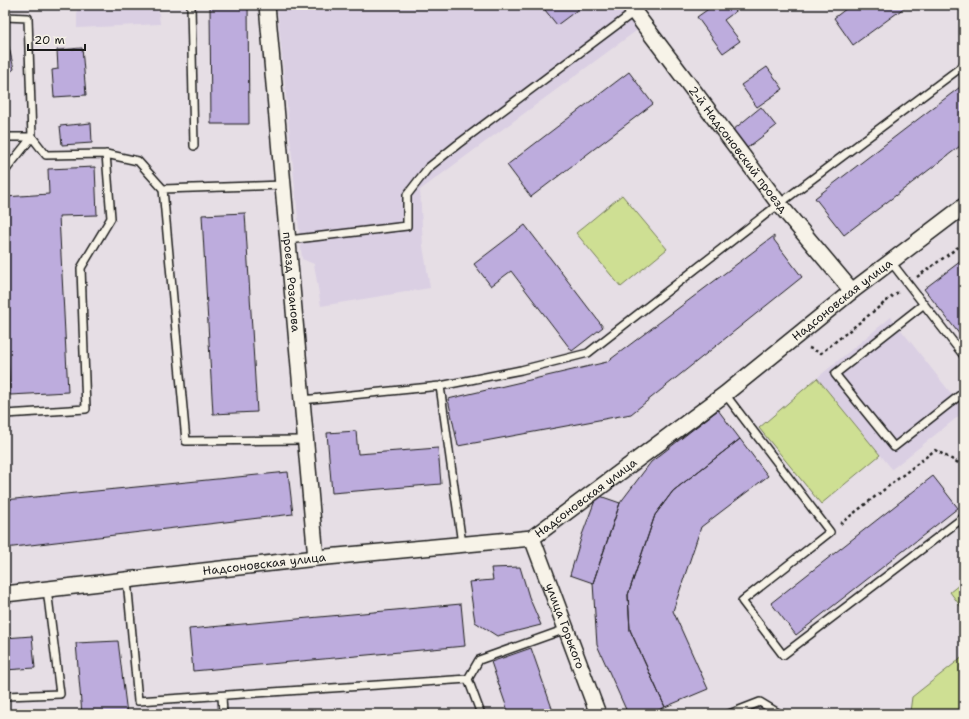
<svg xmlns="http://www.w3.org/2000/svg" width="969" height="719" viewBox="0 0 969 719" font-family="'Shantell Sans',sans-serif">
<rect width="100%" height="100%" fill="#e6dee5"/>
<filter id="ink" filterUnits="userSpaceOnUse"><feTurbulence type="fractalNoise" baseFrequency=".025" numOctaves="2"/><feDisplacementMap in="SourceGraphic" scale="8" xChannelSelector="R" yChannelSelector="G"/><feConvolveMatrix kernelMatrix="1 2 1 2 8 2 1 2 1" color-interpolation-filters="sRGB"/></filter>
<g filter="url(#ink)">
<path fill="#dacfe3" d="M77 5H158L160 24 77 28Z
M277 5H624L640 28 420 190 423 246 430 288 321 306 314 264 302 259Z
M891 317 964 410V412L892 469 817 378Z"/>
<path fill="#cedf93" stroke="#757e58" d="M622 195 667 249 621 287 576 233Z
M817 378 880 455 821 504 759 428Z
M964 581V611L950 592Z
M964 656V714H911L910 712 912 697Z"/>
<path fill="#bdacdd" stroke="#1c1c1c" d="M210 5H248L249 124H211Z
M541 5H584L557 25Z
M714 5H742L743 6 724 20 740 41 723 53 697 17Z
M851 5H908L853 45 834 18Z
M7 39 14 69 5 76V40Z
M82 48 86 95 54 97 52 70 58 69 57 50Z
M767 67 783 89 757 107 741 85Z
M629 72 653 104 531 197 507 165Z
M964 84V143L844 235 815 198Z
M761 107 776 126 747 148 733 130Z
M91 123 92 143 62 145 60 126Z
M95 167 97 215 59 216 68 392 10 395 5 297V197L49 194 48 169Z
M245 213 257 412 213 414 202 215Z
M525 225 603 327 572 351 511 271 491 286 474 264Z
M774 236V240L802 277 631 414 458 446 448 399 607 362Z
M961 261 964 265V340L924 289Z
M718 410 740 439 673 491 655 515 628 595 630 630 665 707 650 714H628L597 645 593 583 620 503 651 462Z
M356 431 358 454 438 448 441 484 332 493 327 433Z
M740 439 768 476 701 527 673 611 708 689 665 707 630 630 628 595 655 515 673 491Z
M288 472 293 514 5 548V500Z
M933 476 958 508 796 635 771 603Z
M597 495 620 503 593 583 570 575 582 535Z
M520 567 529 597 541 625 497 636 475 622 469 582 493 580 491 568Z
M461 604 465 646 193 671 189 629Z
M32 636 35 668 5 670V638Z
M118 641 127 714H82L76 643Z
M531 648 554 714H509L491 662Z"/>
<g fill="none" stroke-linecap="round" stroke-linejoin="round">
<g stroke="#1c1c1c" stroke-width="10">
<path id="service" d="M191 5 194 146
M5 17 28 18 32 137 5 171
M5 137H32L46 155 106 154 138 161 163 189
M283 185 163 189 186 441 305 440
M288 240 407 226V195L428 168 458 144 634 12
M891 262 964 356
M924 304 835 374 894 447 964 392
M440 386 462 544
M725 394 830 532 742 601 783 655 964 517
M302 400 440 386 521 370 588 353 779 204 964 65
M5 414 86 409 81 268 111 218 106 154
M127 580 138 701 468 679 479 660 566 629
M468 679 481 714
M5 696 60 694 47 589
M222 696 223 714
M729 714 760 702 780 714"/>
</g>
<g stroke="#1c1c1c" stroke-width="18">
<g id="minor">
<path id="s1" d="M267 5 316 558"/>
<path id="s2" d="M629 5 779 204 852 291"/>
<path id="s3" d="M532 538 598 714"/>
<path id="s4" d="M5 594 316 558 532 538 725 394 852 291 964 206"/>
</g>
</g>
<path stroke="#1c1c1c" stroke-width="2.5" stroke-dasharray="3 3" stroke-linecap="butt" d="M917 277 964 243
M809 348 821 353 898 292
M840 524 935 450 964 466"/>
<use href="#service" stroke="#f7f3e8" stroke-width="7"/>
<use href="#minor" stroke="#f7f3e8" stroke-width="15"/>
</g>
</g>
<g text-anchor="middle" stroke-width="3.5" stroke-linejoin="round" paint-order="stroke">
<g font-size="12" fill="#1c1c1c" stroke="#f7f3e8">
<text dy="4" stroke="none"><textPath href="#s2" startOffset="181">2-й Надсоновский проезд</textPath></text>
<text dy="4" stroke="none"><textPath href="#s1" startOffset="278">проезд Розанова</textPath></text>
<text dy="4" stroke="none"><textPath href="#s4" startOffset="921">Надсоновская улица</textPath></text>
<text dy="4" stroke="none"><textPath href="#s4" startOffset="597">Надсоновская улица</textPath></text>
<text dy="4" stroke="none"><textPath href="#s4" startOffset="261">Надсоновская улица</textPath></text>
<text dy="4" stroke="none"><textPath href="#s3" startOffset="94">улица Горького</textPath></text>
</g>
</g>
<rect width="969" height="719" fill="none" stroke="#f7f3e8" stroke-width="20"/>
<rect x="10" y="10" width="949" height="699" fill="none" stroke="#1c1c1c" stroke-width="1.5" filter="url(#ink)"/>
<path d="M28 44v6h57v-6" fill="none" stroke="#1c1c1c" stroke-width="2"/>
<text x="34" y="44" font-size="12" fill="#1c1c1c" stroke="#f7f3e8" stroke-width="3" paint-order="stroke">20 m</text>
</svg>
